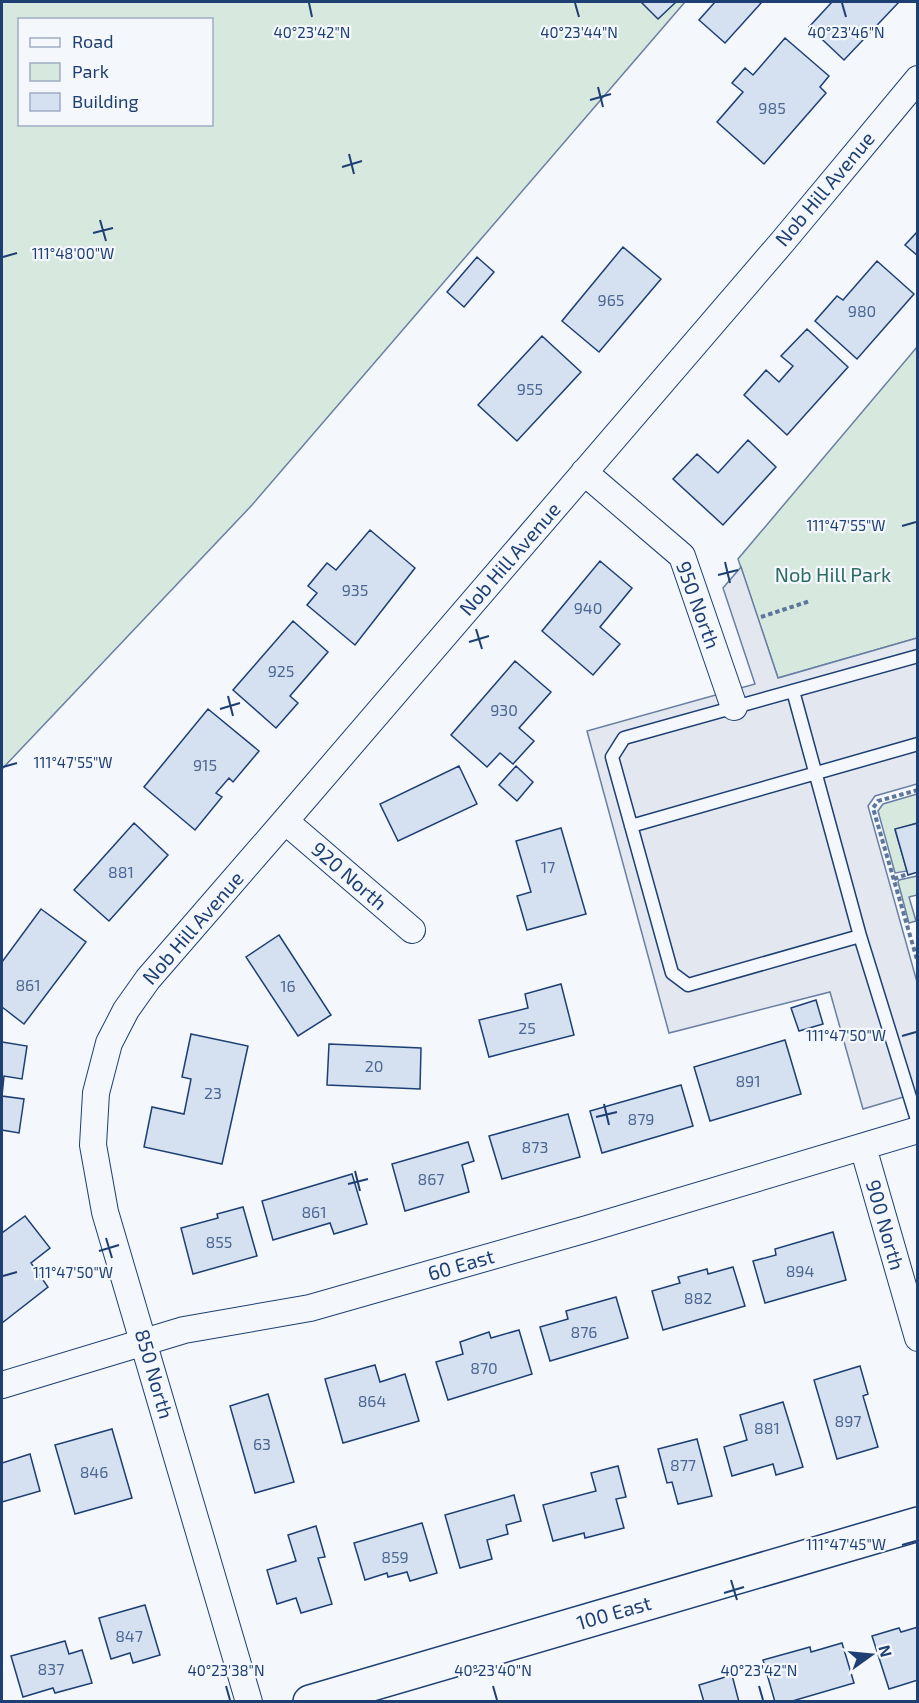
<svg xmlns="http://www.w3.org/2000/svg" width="919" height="1703" viewBox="0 0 919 1703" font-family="'Exo 2',sans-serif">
<rect width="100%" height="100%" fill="#f4f7fb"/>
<path fill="#d7e8df" stroke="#687fa3" stroke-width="1.5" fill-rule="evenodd" d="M2 2H685L252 505 2 769ZM20 20H212V124H20Z
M917 347V638L778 678 738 559Z
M917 794V823L895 830 907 871 895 873 878 811 883 804Z
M917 876V895L909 897 916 921 909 923 898 882 899 880Z"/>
<path fill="#e3e8f0" stroke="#687fa3" stroke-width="1.5" d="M741 567 778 678 917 638V784L875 796 868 806 917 982V1093L863 1109 830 992 669 1033 587 731 755 684 723 588Z"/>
<path fill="#d5e0f0" stroke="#1d3f73" stroke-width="1.5" d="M641 2H676L658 19Z
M715 2H762L725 43 699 20Z
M832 2H899L844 60 809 27Z
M785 38 829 76 820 87 826 93 764 164 717 122 743 92 732 83 745 68 753 75Z
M918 231V256L905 245Z
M623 247 661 279 599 352 562 321Z
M477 257 494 272 464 307 447 292Z
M877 261 914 294 857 359 815 321 837 296 843 300Z
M807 329 848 367 787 435 744 395 766 370 779 382 793 366 781 356Z
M542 336 581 372 517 441 478 405Z
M748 440 776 467 723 525 673 479 697 454 718 473Z
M370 530 415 568 355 645 307 605 317 593 308 586 327 563 336 570Z
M600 561 632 588 600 627 620 644 593 675 542 631Z
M293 621 328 652 290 696 298 703 276 728 233 690Z
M515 661 551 692 519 728 534 741 513 764 500 753 487 767 451 735Z
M208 709 259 751 233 782 229 778 216 793 222 797 195 830 144 787Z
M459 766 477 804 398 841 380 804Z
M516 766 533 782 517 801 499 785Z
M134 823 168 855 109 921 74 890Z
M918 823V872L908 875 895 829Z
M561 828 586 914 527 930 517 896 531 892 516 841Z
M41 909 86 942 24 1024 2 1007V962Z
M279 935 331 1015 298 1036 246 957Z
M561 984 574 1035 489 1057 479 1020 528 1008 525 994Z
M816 1000 823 1024 799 1031 791 1008Z
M191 1034 248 1046 222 1164 144 1147 152 1107 184 1114 191 1079 182 1077Z
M785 1040 801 1094 710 1121 694 1067Z
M2 1042 27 1046 22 1079 4 1076 2 1096 24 1099 19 1133 2 1130Z
M329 1044 421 1048 420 1089 327 1085Z
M681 1085 693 1126 602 1153 590 1111Z
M568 1114 580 1157 502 1179 489 1136Z
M468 1142 474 1161 462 1165 469 1192 405 1211 392 1164Z
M352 1174 367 1224 334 1234 330 1223 273 1240 262 1201Z
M243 1207 257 1256 193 1274 181 1228 218 1218 217 1214Z
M25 1216 50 1248 31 1263 48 1287 2 1323V1233Z
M833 1232 846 1280 765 1303 753 1261 776 1255 775 1249Z
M733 1267 745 1306 663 1330 652 1291 680 1283 678 1277 707 1269 708 1274Z
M616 1297 628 1338 550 1361 540 1327 568 1319 566 1311Z
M519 1330 532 1374 448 1400 436 1362 463 1354 460 1342 489 1332 491 1338Z
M375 1365 380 1382 405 1374 419 1421 343 1443 325 1379Z
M860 1366 868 1394 863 1396 878 1447 837 1459 814 1380Z
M268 1394 294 1482 255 1493 230 1406Z
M783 1402 803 1467 776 1475 773 1464 732 1476 724 1447 747 1440 740 1415Z
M112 1429 132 1498 75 1514 55 1445Z
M697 1439 712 1496 678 1504 672 1482 667 1483 658 1449Z
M30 1454 40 1491 2 1502V1463Z
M618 1466 626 1497 616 1499 624 1528 585 1538 584 1533 553 1541 543 1505 596 1491 591 1473Z
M514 1495 521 1521 506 1525 508 1534 487 1540 492 1559 460 1568 445 1515Z
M422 1523 437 1573 410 1581 407 1572 388 1577 387 1573 365 1580 354 1543Z
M316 1526 325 1557 318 1558 332 1604 301 1613 296 1598 277 1604 267 1570 296 1561 288 1535Z
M145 1605 160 1655 133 1663 130 1653 111 1659 99 1618Z
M918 1627V1680L889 1689 872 1636 899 1628 901 1632Z
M65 1641 69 1654 82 1650 92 1683 55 1693 53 1688 23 1697 11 1656Z
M842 1643 854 1683 789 1702H775L763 1660 810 1647 811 1652Z
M732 1675 739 1702H704L699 1685Z"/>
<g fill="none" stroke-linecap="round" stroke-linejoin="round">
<g stroke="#1d3f73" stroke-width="15">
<path id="service" d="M918 656 624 738 612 757 672 973 688 985 860 936 918 1123
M793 691 860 936
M631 826 918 744"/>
</g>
<g stroke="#1d3f73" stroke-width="28">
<path id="minor" d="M584 472 682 556 734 707
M285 821 412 930
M863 1147 918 1338
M2 1385 184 1330 310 1308 587 1229 918 1130
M249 1702 105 1212 93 1145 96 1093 109 1043 126 1010 148 979 285 821 784 240 918 79"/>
</g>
<g stroke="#1d3f73" stroke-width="36">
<path id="secondary" d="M310 1702 918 1524"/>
</g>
<path stroke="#5e769c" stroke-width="4" stroke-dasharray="4.5 3" stroke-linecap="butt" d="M761 617 810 601
M918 790 878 801 873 808 918 963
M894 879 908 874"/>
<use href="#service" stroke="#f4f7fb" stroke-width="12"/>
<use href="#minor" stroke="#f4f7fb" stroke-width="26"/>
<use href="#secondary" stroke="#f4f7fb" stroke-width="33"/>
</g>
<path fill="none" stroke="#1d3f73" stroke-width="2" d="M309 3 312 17M575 3 579 17M842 3 846 17M598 87 603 107M590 100 611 94M349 154 354 174M342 167 362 161M100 220 106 241M93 233 113 228M3 257 17 253M902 526 916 522M725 562 730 583M718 575 738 570M476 629 482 649M469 642 489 636M228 696 233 716M220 709 240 703M3 767 17 763M902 1036 916 1032M604 1104 609 1125M596 1117 617 1112M355 1171 360 1191M348 1184 368 1179M106 1238 112 1258M99 1251 119 1245M3 1276 17 1272M902 1545 916 1541M731 1580 737 1600M724 1593 744 1587M226 1686 230 1700M493 1686 497 1700M759 1686 763 1700"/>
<g text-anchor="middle" stroke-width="4.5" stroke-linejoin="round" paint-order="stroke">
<g font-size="16" fill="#4b6792">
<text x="772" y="114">985</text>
<text x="611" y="306">965</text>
<text x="862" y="317">980</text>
<text x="530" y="395">955</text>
<text x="355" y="596">935</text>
<text x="588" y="614">940</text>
<text x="281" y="677">925</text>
<text x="504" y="716">930</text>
<text x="205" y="771">915</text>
<text x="548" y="873">17</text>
<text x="121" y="878">881</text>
<text x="28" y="991">861</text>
<text x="288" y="992">16</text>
<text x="527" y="1034">25</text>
<text x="374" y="1072">20</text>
<text x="748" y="1087">891</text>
<text x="213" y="1099">23</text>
<text x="641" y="1125">879</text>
<text x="535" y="1153">873</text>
<text x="431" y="1185">867</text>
<text x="314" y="1218">861</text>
<text x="219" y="1248">855</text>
<text x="800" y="1277">894</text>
<text x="698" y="1304">882</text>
<text x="584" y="1338">876</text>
<text x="484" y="1374">870</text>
<text x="372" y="1407">864</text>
<text x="848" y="1427">897</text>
<text x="767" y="1434">881</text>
<text x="262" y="1450">63</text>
<text x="683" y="1471">877</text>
<text x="94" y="1478">846</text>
<text x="395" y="1563">859</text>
<text x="129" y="1642">847</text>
<text x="51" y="1675">837</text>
</g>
<g font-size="20" fill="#1d3f73" stroke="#f4f7fb">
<text transform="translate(825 189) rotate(-50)" y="7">Nob Hill Avenue</text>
<text transform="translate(510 559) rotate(-49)" y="7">Nob Hill Avenue</text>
<text transform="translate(698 605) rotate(70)" y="7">950 North</text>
<text transform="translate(349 876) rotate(41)" y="7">920 North</text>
<text transform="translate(193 928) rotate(-49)" y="7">Nob Hill Avenue</text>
<text transform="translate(885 1225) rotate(74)" y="7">900 North</text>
<text transform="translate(461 1265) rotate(-16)" y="7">60 East</text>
<text transform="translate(154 1374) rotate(74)" y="7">850 North</text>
<text transform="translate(614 1613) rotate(-16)" y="7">100 East</text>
</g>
<g font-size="20" fill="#2c6c60" stroke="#f4f7fb">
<text x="833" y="582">Nob Hill Park</text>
</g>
</g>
<g font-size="15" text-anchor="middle" fill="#1d3f73" stroke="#f4f7fb" stroke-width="4.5" stroke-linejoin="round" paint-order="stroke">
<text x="312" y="38">40°23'42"N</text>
<text x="579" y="38">40°23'44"N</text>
<text x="846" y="38">40°23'46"N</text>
<text x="73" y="259">111°48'00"W</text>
<text x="846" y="531">111°47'55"W</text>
<text x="73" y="768">111°47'55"W</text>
<text x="846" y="1041">111°47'50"W</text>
<text x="73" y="1278">111°47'50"W</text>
<text x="846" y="1550">111°47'45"W</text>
<text x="226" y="1676">40°23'38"N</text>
<text x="493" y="1676">40°23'40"N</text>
<text x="759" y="1676">40°23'42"N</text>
</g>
<rect width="919" height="1703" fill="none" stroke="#1d3f73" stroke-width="6"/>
<rect x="18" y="18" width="195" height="108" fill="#f4f7fb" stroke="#9eadc5" stroke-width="1.5"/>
<rect x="30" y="38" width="30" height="9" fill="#f4f7fb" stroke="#9eadc5" stroke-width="1.5"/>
<text x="72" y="48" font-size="18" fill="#1d3f73">Road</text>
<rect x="30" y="63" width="30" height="18" fill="#d7e8df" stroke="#9eadc5" stroke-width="1.5"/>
<text x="72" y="78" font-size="18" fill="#1d3f73">Park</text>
<rect x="30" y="93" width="30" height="18" fill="#d5e0f0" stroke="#9eadc5" stroke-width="1.5"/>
<text x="72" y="108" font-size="18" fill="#1d3f73">Building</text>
<g transform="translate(871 1655) rotate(75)" stroke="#f4f7fb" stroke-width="4.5" paint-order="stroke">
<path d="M0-4.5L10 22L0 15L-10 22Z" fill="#1d3f73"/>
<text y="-9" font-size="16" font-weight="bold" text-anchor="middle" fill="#1d3f73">N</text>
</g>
</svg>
